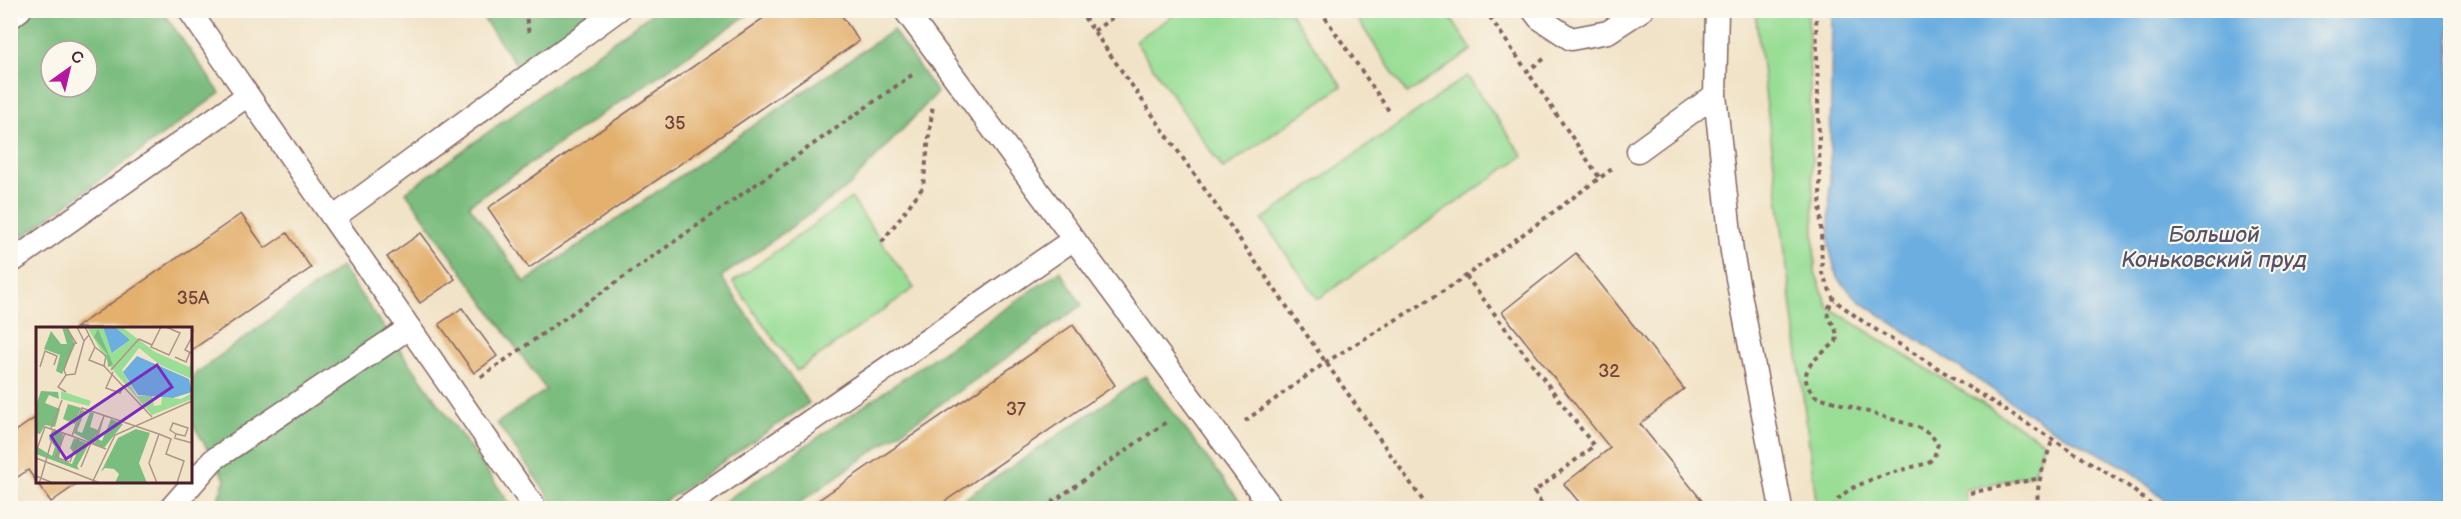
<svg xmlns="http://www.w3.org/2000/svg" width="2461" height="519" viewBox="0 0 2461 519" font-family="'Balsamiq Sans',sans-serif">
<rect width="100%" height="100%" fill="#fbf7ec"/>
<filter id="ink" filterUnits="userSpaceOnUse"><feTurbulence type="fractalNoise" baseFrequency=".0167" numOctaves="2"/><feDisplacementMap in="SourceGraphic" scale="12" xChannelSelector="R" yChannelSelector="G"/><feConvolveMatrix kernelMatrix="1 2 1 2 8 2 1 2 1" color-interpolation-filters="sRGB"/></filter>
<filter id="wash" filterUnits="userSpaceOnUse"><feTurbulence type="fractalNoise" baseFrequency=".008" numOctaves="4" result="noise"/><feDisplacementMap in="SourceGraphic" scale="24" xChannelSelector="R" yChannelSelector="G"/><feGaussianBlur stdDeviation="1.35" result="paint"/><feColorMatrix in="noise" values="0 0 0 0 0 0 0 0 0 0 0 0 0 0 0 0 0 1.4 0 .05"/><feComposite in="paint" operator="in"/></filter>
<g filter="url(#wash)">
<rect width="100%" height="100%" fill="#f1e3c7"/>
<path fill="#9ade96" stroke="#727e60" stroke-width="1.5" d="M1180 11H1289L1342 86 1223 169 1135 41Z
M1352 11H1446L1472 50 1407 94Z
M1755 11H1808L1815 272 1828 307 2044 442 2033 474 1965 490 1967 508H1817Z
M1467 76 1523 156 1318 299 1262 220Z
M851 198 914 288 797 371 733 282Z"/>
<path fill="#7bbd7f" stroke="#626e55" stroke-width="1.5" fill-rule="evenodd" d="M11 11H162L220 93 11 245ZM51 51H87V87H51Z
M478 11H593L517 66Z
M655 11H753L469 205 525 282 893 30 937 93 848 187 721 277 809 403 655 508H557L497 423 546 390 406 192Z
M341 267 513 508H215L225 479 191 421V377Z
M1060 271 1082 305 792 508H715Z
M1145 376 1245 508H951Z"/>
<path fill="#6caee0" stroke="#5b6686" stroke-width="1.5" d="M1832 11H2450V508H2174L2127 468 2052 429 1859 301 1837 278 1829 246Z"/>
<g id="blocks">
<path fill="#e3b06e" d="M775 10H838L859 41 529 268 488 208Z
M241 214 265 248 287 233 311 268 190 351V328H75Z
M421 233 455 279 420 303 387 257Z
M1576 253 1684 389 1640 424 1708 508H1584L1564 484 1610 448 1502 312Z
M462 308 497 356 474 373 439 324Z
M1073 325 1115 385 935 508H807Z
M38 416V482H80L51 502 28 470 10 482V435Z"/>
</g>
</g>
<g filter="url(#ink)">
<use href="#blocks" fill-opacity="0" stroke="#846462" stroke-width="1.5"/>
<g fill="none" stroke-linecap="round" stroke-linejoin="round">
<g stroke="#846462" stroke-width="25">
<path id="service" d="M189 10 333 218 618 10
M905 10 1272 508
M1533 10 1539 18 1571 39 1608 32 1642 10
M1717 10 1715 95 1732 252 1781 508
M10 18 20 10
M1638 151 1715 95
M333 218 535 508
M10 263 248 95
M171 508 213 460 409 328
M684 508 1074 239"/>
</g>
<path stroke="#846462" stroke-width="4" stroke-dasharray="4.5 4.5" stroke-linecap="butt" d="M525 10 529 34
M1079 10 1428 508
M1320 10 1389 111
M1485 10 1527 71
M1816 10 1822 273 1834 300 1865 323 2128 486 2155 508
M1094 31 1123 10
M1544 59 1527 71 1599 177
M882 242 923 187 933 104
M1466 276 1594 446 1534 492 1545 508
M481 377 912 75
M1245 421 1326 362 1455 284 1612 169
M1970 493 2040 478
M1044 508 1169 420
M1834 508C1837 484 1906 469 1928 463L1934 457 1938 444 1931 435 1918 427 1815 396C1792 371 1817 358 1836 342 1841 322 1817 319 1834 300
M2038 508C2035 485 2045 463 2052 441"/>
<use href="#service" stroke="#fff" stroke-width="22"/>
</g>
</g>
<g text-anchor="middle" stroke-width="4.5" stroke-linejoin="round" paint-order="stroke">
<g font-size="18" fill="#70433c">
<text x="675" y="129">35</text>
<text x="193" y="304">35А</text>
<text x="1609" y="377">32</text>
<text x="1016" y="415">37</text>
</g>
<g font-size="22" font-style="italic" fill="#56516a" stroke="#fbf7ec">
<text x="2214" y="242">Большой<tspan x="2214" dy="25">Коньковский пруд</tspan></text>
</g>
</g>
<g transform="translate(36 327)">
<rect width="156" height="156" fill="#f1e3c7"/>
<path d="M51 0H67L77 26 94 13 79 0H86L119 25 153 40 156 35V52L124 38 103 21 86 43 101 69H116L118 79 125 78 126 70 145 72 156 66V72L116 88 76 42ZM25 64 55 74 53 79 25 72Z" fill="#9ade96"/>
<path d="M26 0H32L39 18 26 47 20 44 24 28 8 22 15 4 25 17H31ZM62 2 77 38 72 40 71 27 58 10ZM5 64 22 65 23 72 13 68 9 76 24 82 19 100 9 98 4 107 0 106V78ZM32 77 45 81 39 97 27 92ZM46 83 49 84 41 104 46 106 54 85 58 86 54 100 62 103 56 116 38 106ZM68 90 62 112 66 114 75 92 87 97 68 121 58 117ZM100 102 114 106 103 136 111 156H79L83 147 78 142 69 141 65 145 82 111ZM16 103 27 107 23 132 36 137 40 128 34 121 38 111 53 117 41 139 43 143 0 127V119L16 129 19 120 13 112Z" fill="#7bbd7f"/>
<path d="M67 0H79L94 13 76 26ZM101 29 153 52 156 65 137 71 102 68 87 45Z" fill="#6caee0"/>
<path fill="none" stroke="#ae9589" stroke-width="1.5" d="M30 0 40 16M41 0 48 14 53 8 49 0M125 0 115 20 133 28 144 6 130 0M53 8 59 20 70 29 68 39 116 90M41 16 37 17 28 43 30 48 39 47 48 14M59 20 53 33 68 39M155 26 149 23 156 10M139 30 150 35 154 25M4 40 9 24 21 29 18 38M75 43 103 12 116 18M77 45 70 61 84 66 88 58M30 48 22 60 30 65M15 101 26 73M29 106 20 130 33 135M123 107 135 112 130 127 148 134 141 156M36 109 70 122M139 110 140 107 149 109 152 101 137 96 134 103 140 107M138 111 156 116M57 117 68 89M1 122 9 100 36 109 46 81 123 107 113 136 121 156M0 131 64 156M34 135 42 112M45 140 55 116M0 149 5 151 19 102M3 156 5 151 17 156M56 156 79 108 156 74"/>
<path fill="#7b2cbf" fill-opacity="0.15" stroke="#7b2cbf" stroke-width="3" d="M121 38 136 60 30 132 15 109Z"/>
<rect width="156" height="156" fill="none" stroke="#4a1f2b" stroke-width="3"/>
</g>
<rect width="2461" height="519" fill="none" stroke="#fbf7ec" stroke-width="36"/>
<g transform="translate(69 69) rotate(34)"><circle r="28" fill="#fbf7ec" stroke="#b4a19f" stroke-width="1.5"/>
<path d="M0-4.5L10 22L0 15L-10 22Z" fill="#b5179e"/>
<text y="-9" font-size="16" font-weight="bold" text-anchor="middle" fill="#4a1f2b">С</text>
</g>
</svg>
